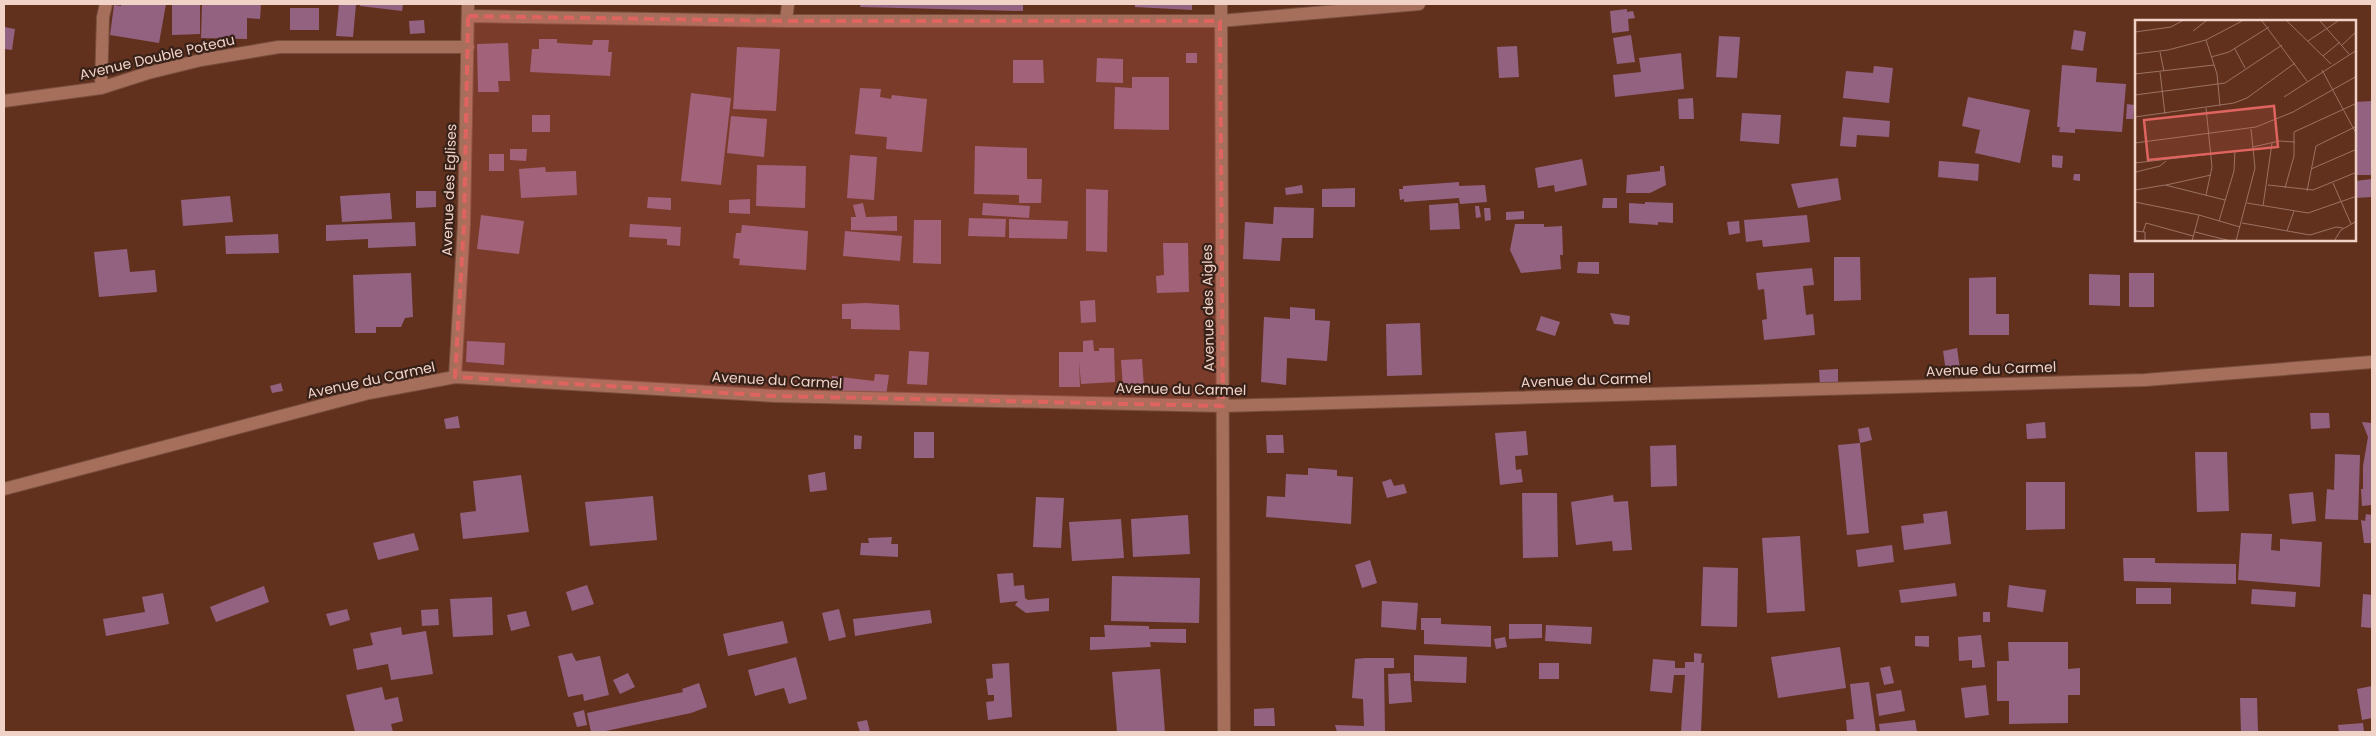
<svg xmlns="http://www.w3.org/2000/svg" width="2376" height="736" viewBox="0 0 2376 736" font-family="Poppins,sans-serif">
<rect width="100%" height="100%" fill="#62311e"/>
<path fill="#936281" d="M121 4H166L159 43 110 35 114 5 121 6Z
M172 4H200V34L172 35Z
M202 4H261L260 19 247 18V39L201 38Z
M339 4H356L353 37 336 36Z
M360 4H403L402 11 360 6Z
M861 4H1023V11L860 7Z
M1135 4H1192V10L1135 7Z
M290 8H319V30H290Z
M1627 9V12L1633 11 1635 18 1628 19 1629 31 1612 33 1610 11Z
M424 20 425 33 410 34 409 21Z
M4 27 15 29 12 50 4 49Z
M2074 30 2086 32 2083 51 2071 49Z
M1631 35 1635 62 1617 64 1613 38Z
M1719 36 1740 37 1737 78 1716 77Z
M539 39H557V43L592 45 593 40H609L608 52H612L610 76 530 72 532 49H539Z
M508 43 510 81H498L499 92H478L477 44Z
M1517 46 1519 77 1499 78 1497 47Z
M737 47 780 49 776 111 733 109Z
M1186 53H1197V63H1186Z
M1681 53 1684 89 1615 97 1613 75 1641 72 1639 58Z
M1097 58 1123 59V83L1096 82Z
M1013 60H1043L1044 83H1013Z
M2062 65 2097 68 2096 82 2126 84 2122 132 2075 129V133L2059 132 2060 127H2057Z
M1874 66 1893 68 1889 103 1843 98 1846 71 1873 73Z
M1132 77H1169V130L1114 129 1115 87 1132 88Z
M860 88 881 89 880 97 891 99 892 95 927 99 922 152 886 149 887 137 855 134Z
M691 93 731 98 721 185 681 181Z
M1968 97 2030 110 2020 163 1975 153 1980 130 1962 126Z
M1693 98 1694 119H1679L1678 99Z
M2372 101V175H2355V102Z
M2127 104 2134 105 2133 119H2126Z
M1742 113 1781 115 1779 144 1740 141Z
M532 115H550V132H532Z
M731 116 767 119 764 157 727 153Z
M1843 117 1890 121 1889 137 1857 135 1856 147 1840 146Z
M975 146 1027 148V179H1042L1041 203H1019V195L974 194Z
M510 149H527L526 161 510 160Z
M489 154H504V171H489Z
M850 155 877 157 874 200 847 198Z
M2052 155 2063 156 2062 168 2052 167Z
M1582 159 1587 185 1555 192 1554 185 1538 188 1535 168Z
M1939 161 1979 164 1978 181 1938 177Z
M757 165 806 166 805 208 756 206Z
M1660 166H1664L1666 185 1650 193H1626L1627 175 1660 171Z
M545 167 546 172 576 171 577 195 521 198 519 169Z
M2074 174H2080V181L2073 180Z
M1838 178 1841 200 1798 208 1791 184Z
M2372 179V197L2355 198V181Z
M1459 182V186L1485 185 1487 202 1460 204 1459 198 1404 202V199L1400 200 1399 189H1403V186Z
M1302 185 1303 193 1286 195 1285 188Z
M1355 188V207H1322V189Z
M1086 189 1108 190 1107 252 1086 251Z
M416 191H436V207L416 208Z
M390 193 392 219 342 222 340 196Z
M230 196 233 222 183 226 181 200Z
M648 197 671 198V210L647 208Z
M1603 198H1617V208H1602Z
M750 199V214L729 213V200Z
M1645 202 1673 203V223L1658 222V225L1629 223V203L1645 204Z
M863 203 866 217 897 216V231L851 230V217H856L853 205Z
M983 203 1030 206 1029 218 982 215Z
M1458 203 1460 229 1430 230 1429 205Z
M1475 206H1479L1481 217 1476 218Z
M1274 207 1314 208 1313 238H1282L1280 261 1243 259 1245 222 1273 224Z
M1484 208H1490L1491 220 1485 221Z
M1524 211V219L1506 220V212Z
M481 215 524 221 519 254 477 249Z
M1807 215 1810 242 1763 247 1762 240 1746 242 1744 220Z
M969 218 1006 219 1005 237 968 236Z
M1009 219 1068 221 1067 239 1009 238Z
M914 220H941V264L913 263Z
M1739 221 1740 233 1729 235 1727 222Z
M415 222 416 246 368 248V239L326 241V225Z
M630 224 681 227 680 246 667 245V239L629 237Z
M1515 224H1544V227L1562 226 1563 255H1560L1561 269 1521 273 1510 250Z
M742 225 808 231 806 270 739 265 740 259 733 258 736 233H741Z
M845 231 902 236 900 261 843 256Z
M278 234 279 253 226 254 225 236Z
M1163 243H1188L1189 292 1157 293 1156 276 1164 275Z
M127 249 130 272 155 270 157 292 99 297 94 252Z
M1834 257H1860L1861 300 1834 301Z
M1578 262H1599V274L1577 273Z
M1812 268 1814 285 1803 286 1806 315 1813 314 1815 335 1764 340 1762 320 1767 319 1764 289 1758 290 1756 273Z
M411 273 413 317 405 318 401 327H376V333H355L353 275Z
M2129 273H2154V307H2129Z
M2089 274 2120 275V306L2089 305Z
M1996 277V314H2009V335H1969V278Z
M1095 300 1096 322 1081 323 1080 301Z
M866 303 899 305 900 330 851 329V319H842V304Z
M1290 307 1315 309V320L1330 321 1327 361 1287 358 1286 385 1261 382 1264 317 1290 319Z
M1610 313 1630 316 1629 325 1614 324Z
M1541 316 1560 322 1555 336 1536 330Z
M1420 323 1422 375 1387 376 1386 324Z
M1093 340 1094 351H1099V348H1114L1115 382 1081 384 1079 361 1080 387H1059V352H1083V341Z
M467 341 505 343 504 365 466 362Z
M1957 348 1961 376 1947 378 1943 351Z
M909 351 929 352 927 385 907 384Z
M1142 359 1144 387 1123 388 1121 360Z
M1838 369V386H1820L1819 370Z
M875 374 889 375 886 396 831 391 832 376 874 381Z
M281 383 283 391 272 393 270 386Z
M2310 413H2329L2330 428 2311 429Z
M458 416 460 428 446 429 444 419Z
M2045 422 2046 438 2027 439 2026 424Z
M2362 422 2372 423V505L2362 506 2361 489H2363V466L2368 437Z
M1869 427 1872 440 1860 443 1858 429Z
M1526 431 1528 455 1515 456 1516 470 1521 469 1523 482 1500 485 1495 433Z
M914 432H934V458H914Z
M854 435 862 436 861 449H854Z
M1266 435H1283L1284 453H1267Z
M1860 443 1869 533 1847 535 1838 445Z
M1676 445 1677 486 1651 487 1650 446Z
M2195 452H2227L2229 511 2197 512Z
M2335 454 2360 455 2358 520 2325 519 2327 489 2334 490Z
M1308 468 1337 470V476L1353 477 1351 524 1266 517 1267 496 1285 497 1286 474 1308 475Z
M825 472 827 490 810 492 808 475Z
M521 475 529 532 463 539 460 513 476 511 473 481Z
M1391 479 1394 486 1404 484 1407 493 1387 498 1382 482Z
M2026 482H2065V529L2026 530Z
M2313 492 2316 521 2292 524 2289 494Z
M1522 493H1557L1558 557 1523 558Z
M1613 495 1614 502 1628 501 1632 550 1613 551 1612 541 1576 545 1571 502Z
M653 496 657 540 590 546 585 502Z
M1036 497 1064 498 1061 548 1033 547Z
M1947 511 1951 544 1904 550 1901 526 1924 523 1923 514Z
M2366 514 2372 515V543H2364L2361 520 2365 521Z
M1188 515 1190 554 1133 557 1131 519Z
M1121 519 1124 558 1072 561 1069 522Z
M414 533 419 550 378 560 373 543Z
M2241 533 2272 534 2271 550 2280 551V539L2322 542 2320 587 2238 580Z
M1800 536 1805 611 1767 613 1762 538Z
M892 537 891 544H898V557L860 555 861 543H869L868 538Z
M1892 545 1894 562 1858 567 1856 550Z
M2123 558H2155V563L2236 564V584L2124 581Z
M1370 560 1377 583 1362 588 1355 565Z
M1703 567 1738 568 1737 627 1701 626Z
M1013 573 1014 586 1024 585 1025 598 1028 600 1049 598V611L1026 613 1015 605 1018 601 1000 603 997 574Z
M1112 576 1200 578 1199 623 1111 621Z
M1955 583 1957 596 1901 603 1899 590Z
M587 585 594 604 572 611 566 592Z
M2009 585 2046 590 2043 612 2007 607Z
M264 586 269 602 216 622 210 607Z
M2136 588H2171V604H2136Z
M2252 589 2296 592 2295 607 2251 604Z
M163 593 169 624 106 636 103 619 145 612 142 597Z
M2363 594 2372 595V628L2361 627Z
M492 597 493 635 453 637 450 599Z
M1382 601 1418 603 1416 630 1381 627Z
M347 609 350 620 330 626 326 614Z
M438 609 439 625 422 626 421 610Z
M839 609 846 637 829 641 822 613Z
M930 610 932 623 855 636 853 619Z
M526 611 530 626 511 631 507 615Z
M1983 612H1990V622H1983Z
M1421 618H1441V624L1491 626V647L1424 644V630H1421Z
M783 621 788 643 728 656 723 634Z
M1509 624H1542V638L1509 639Z
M1104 625 1149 626V629H1186V643L1150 642 1151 647 1090 650V637H1105Z
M1546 625 1592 627 1591 644 1545 641Z
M401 627 402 635 426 631 433 674 391 680 388 664 357 670 353 649 373 645 370 633Z
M1981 635 1985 667 1972 668V660L1959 661 1958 637Z
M1915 636H1929V647L1915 646Z
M1505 637 1507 647 1496 649 1494 639Z
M2008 642H2068V669L2080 668V695H2068V723L2009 724V701H1997V661H2009Z
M1840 647 1846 688 1778 698 1771 657Z
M572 653 576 661 600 656 609 695 584 701 583 694 568 697 558 656Z
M1694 653 1702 654 1701 663H1704L1701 732H1681L1685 675H1674L1672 693 1650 691 1653 659 1675 661V668H1685V662H1694Z
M1414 655 1467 657 1466 683 1414 681Z
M796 657 807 699 789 704 784 688 755 696 748 670Z
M1365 658H1394V668H1384L1385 732H1337L1335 725 1364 726 1363 699 1352 698 1355 659Z
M1009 663 1012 717 988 720 986 702 994 701V695H988L986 679 993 678 992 664Z
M1539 663H1559V679H1539Z
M1890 666 1894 683 1884 685 1880 668Z
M1160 669 1165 732H1117L1112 672Z
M628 673 635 687 620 694 613 680Z
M1410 673 1412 702 1389 704 1388 674Z
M1869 682 1876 732H1847L1846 720 1854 719 1850 684Z
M699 683 707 707 691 713 601 732H591L587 713 683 692 682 689Z
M1986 685 1989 715 1965 718 1961 688Z
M2372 686V718L2362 720 2357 689Z
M382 687 385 700 398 697 403 721 391 724 393 732H355L346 695Z
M1901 690 1905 711 1879 716 1876 694Z
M2240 698H2257L2258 732H2241Z
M1274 708 1275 726H1254V709Z
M584 710 587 725 577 727 573 713Z
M867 720 870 732H860L857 722Z
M1915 720 1917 732H1880L1879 724Z
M2363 723 2364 732H2339L2338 725Z"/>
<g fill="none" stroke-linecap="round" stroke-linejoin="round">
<g stroke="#794f3e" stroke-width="14">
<path id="minor" d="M1221 4 1224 732
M468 16 786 21H1220L1419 4
M786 21 788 4
M101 88 103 17 106 4
M4 101 101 88 148 73 201 60 279 47H468
M455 377 464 224 468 4
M4 489 369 393 455 377 776 396 1223 406 2145 380 2372 362"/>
</g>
<use href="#minor" stroke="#a66f5b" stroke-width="12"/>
</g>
<path fill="#df6460" fill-opacity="0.2" stroke="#df6460" stroke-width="4" stroke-dasharray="10 6" stroke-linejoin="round" d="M468 16 786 21H1220L1223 406 776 396 455 377 464 224Z"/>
<g text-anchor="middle" stroke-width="4.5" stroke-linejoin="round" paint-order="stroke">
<g font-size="14" fill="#f1d2c7" stroke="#372118">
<text transform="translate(157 57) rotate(-13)" y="5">Avenue Double Poteau</text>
<text transform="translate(449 190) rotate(-88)" y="5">Avenue des Eglises</text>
<text transform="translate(1208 308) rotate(-91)" y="5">Avenue des Aigles</text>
<text transform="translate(1991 369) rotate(-2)" y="5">Avenue du Carmel</text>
<text transform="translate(371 380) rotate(-12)" y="5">Avenue du Carmel</text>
<text transform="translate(777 380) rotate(3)" y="5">Avenue du Carmel</text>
<text transform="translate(1586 380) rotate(-2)" y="5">Avenue du Carmel</text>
<text transform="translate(1181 389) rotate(1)" y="5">Avenue du Carmel</text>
</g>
</g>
<g transform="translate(2135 20)">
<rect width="221" height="221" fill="#62311e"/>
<path fill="none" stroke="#9b7162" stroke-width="1" d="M127 1 172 61M152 1 196 44M185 1 214 34M58 11 71 1M0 12 36 7 47 1M71 20 82 54 85 86M173 21 203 1M207 25 222 11M100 29 110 48M25 32 29 51M0 34 33 30 71 20 107 1M188 36 205 22M76 37 94 32 134 7M187 50 222 115M25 52 30 94M0 54 79 45M0 75 90 63 147 25M149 77 222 30M0 97 99 83 112 78 160 43M0 123 121 107 158 92 222 56M118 127 144 121 160 122M0 143 118 129M176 149 222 129M1 152 25 146 31 141M198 163 216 204M31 165 76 155M133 165 178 170 222 152M150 168 159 136V112L222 83M0 170 30 165 90 180M172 171 181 126 222 106M71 175 77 147 71 88M0 182 64 195M112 183 173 193 222 176M128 186 137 123M84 201 99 151 100 130M107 203 175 215 201 207 208 208M0 211 10 212V221M152 211 159 191M8 212 11 203 58 216M60 212 96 221M57 221 64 195 105 207M101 221 120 148 116 109M199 221 206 210 222 201"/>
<path fill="#df6460" fill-opacity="0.15" stroke="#df6460" stroke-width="2.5" d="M139 86 143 127 13 140 9 100Z"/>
<rect width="221" height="221" fill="none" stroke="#f1d2c7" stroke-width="2.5"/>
</g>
<rect width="2376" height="736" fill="none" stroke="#f1d2c7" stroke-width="10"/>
</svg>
